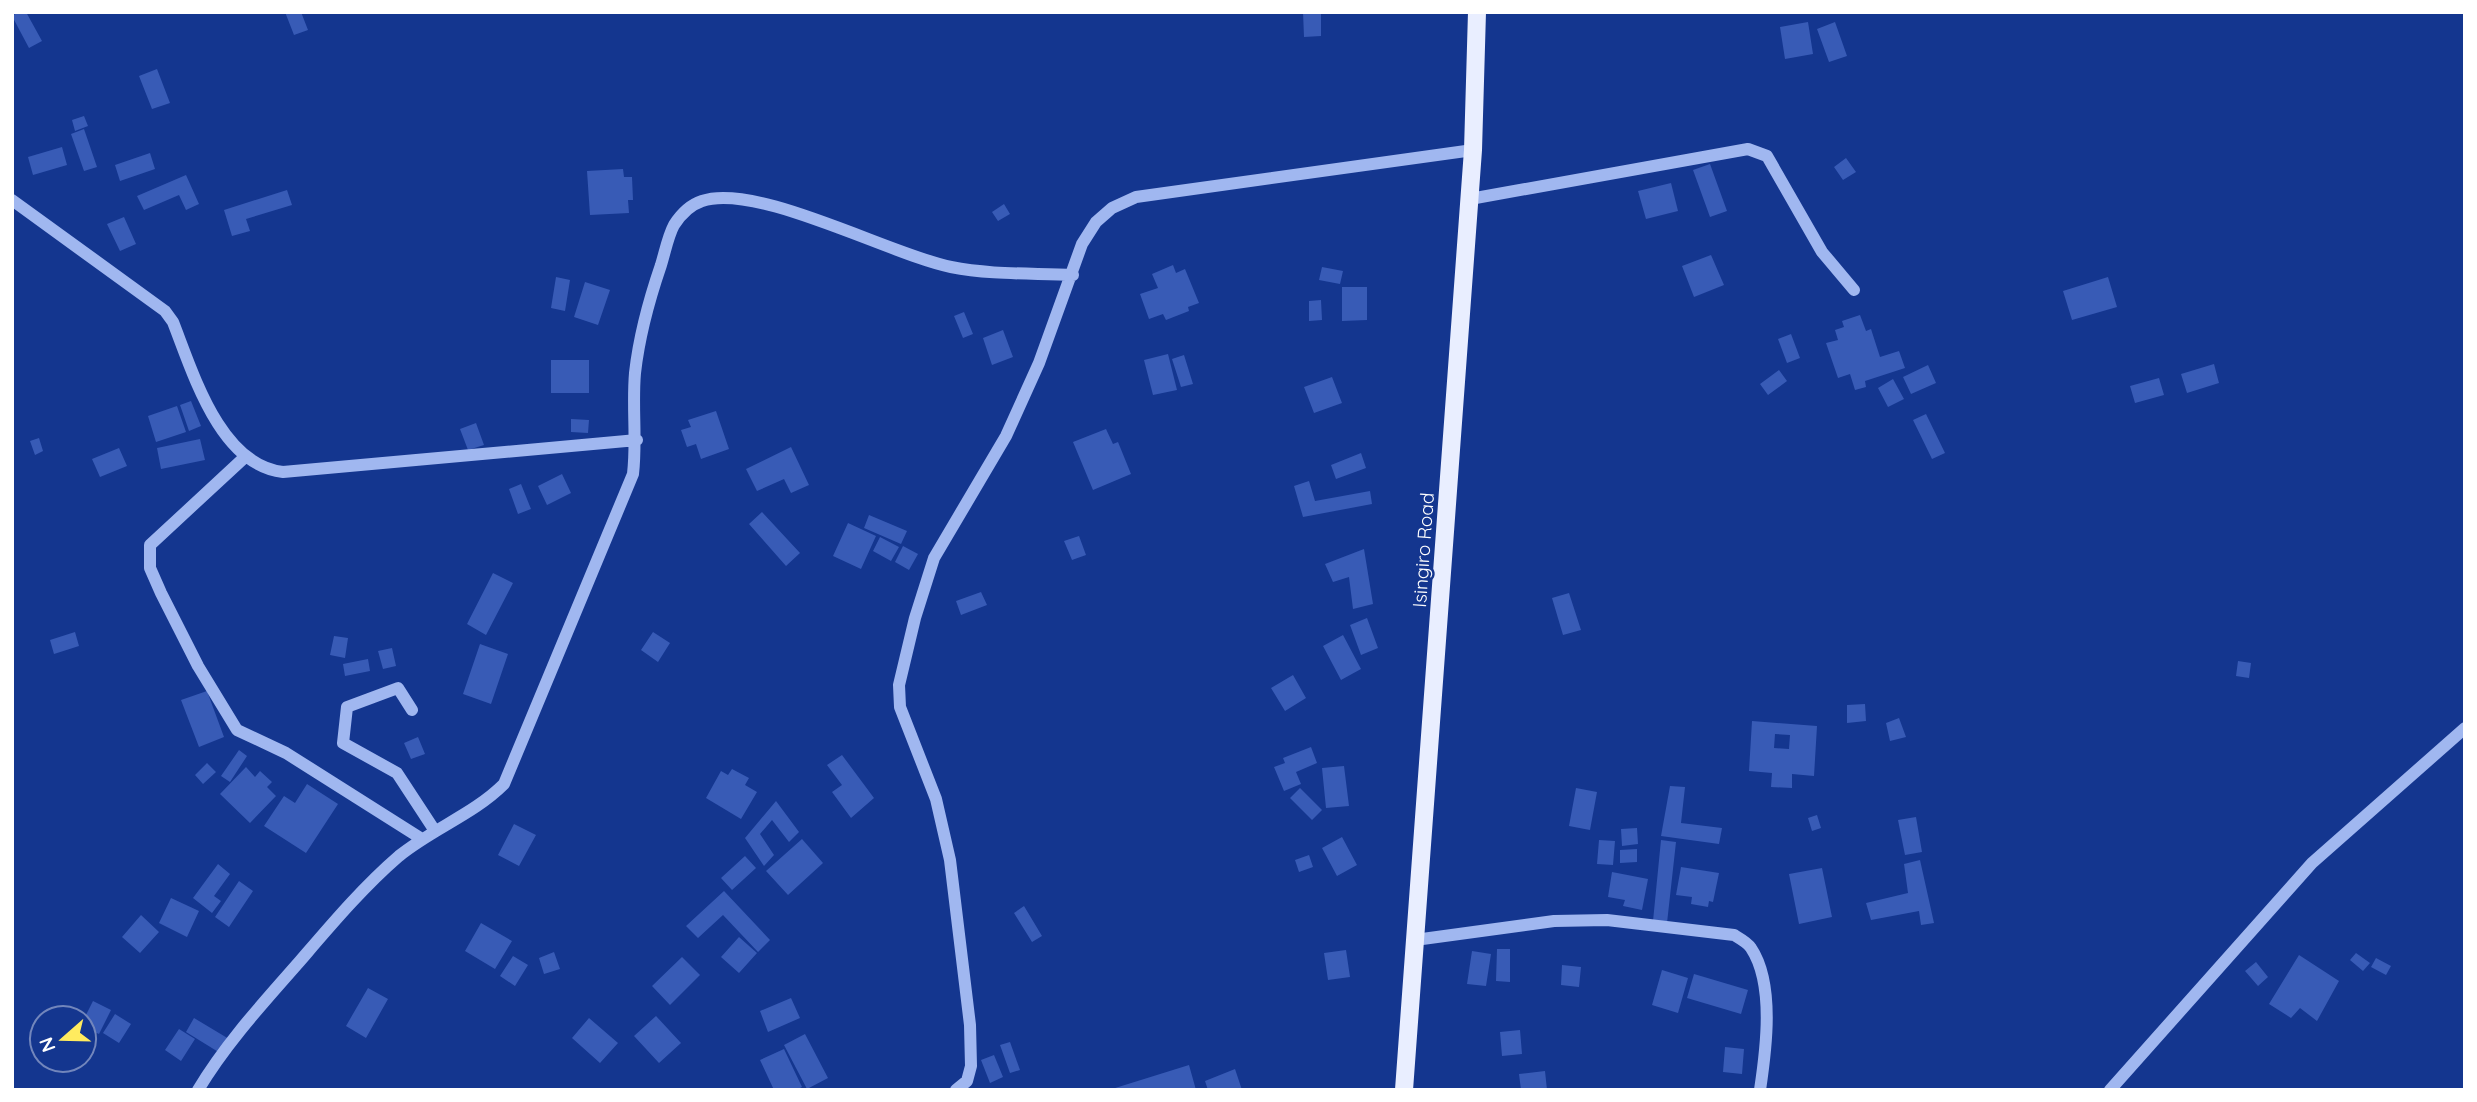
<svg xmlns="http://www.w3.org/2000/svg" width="2477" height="1102" viewBox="0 0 2477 1102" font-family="Quicksand,sans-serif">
<rect width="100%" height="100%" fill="#14368f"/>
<path fill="#385bb6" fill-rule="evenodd" d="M18 12H26L42 41 29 48 12 16Z
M285 12H301L308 30 294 35Z
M1303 12H1321V36L1304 37Z
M1808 22 1813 54 1785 59 1780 27Z
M1835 22 1847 56 1829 62 1817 29Z
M157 69 170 103 152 109 139 76Z
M84 116 88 126 75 131 72 120Z
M84 129 97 167 84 171 71 134Z
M62 147 67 165 33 175 28 157Z
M150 153 155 169 120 181 115 165Z
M1846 158 1856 172 1843 180 1834 167Z
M1710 164 1727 211 1710 217 1693 170Z
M623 169 624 177H632L633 200H628L629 213 590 215 587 171Z
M186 175 199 204 186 210 179 195 144 210 137 196Z
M1671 183 1678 211 1646 219 1638 191Z
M287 190 292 205 246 219 250 231 232 236 224 210Z
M1004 204 1010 214 998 221 992 212Z
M124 217 136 244 120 251 107 224Z
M1711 255 1724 285 1694 297 1682 266Z
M1173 265 1176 273 1185 269 1199 303 1188 307 1189 311 1166 320 1163 314 1149 319 1140 294 1158 288 1152 274Z
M1322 267 1343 271 1340 284 1319 280Z
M556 277 570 280 565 311 551 308Z
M2108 277 2117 307 2072 320 2063 291Z
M585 282 610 290 598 325 574 317Z
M1342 287H1367V320L1342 321Z
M1321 300 1322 320 1309 321V301Z
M964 312 973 334 963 338 954 316Z
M1860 315 1866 331 1871 329 1880 357 1899 351 1905 368 1865 381 1866 387 1855 390 1850 374 1838 378 1826 343 1838 340 1835 330 1844 327 1842 321Z
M1003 330 1013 357 992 365 983 338Z
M1791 334 1800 358 1787 363 1778 339Z
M1168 354 1177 390 1153 395 1144 360Z
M1184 355 1193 384 1181 387 1172 359Z
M551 360H589V393H551Z
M2214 364 2219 383 2187 393 2181 374Z
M1928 365 1936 383 1911 394 1903 377Z
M1779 370 1787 381 1768 395 1760 384Z
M1332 377 1342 403 1314 413 1304 387Z
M2159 378 2164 395 2135 403 2130 386Z
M1893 379 1904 399 1888 407 1878 388Z
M191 401 201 426 189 431 180 405Z
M177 406 186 432 156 442 148 416Z
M716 411 729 449 701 459 696 444 687 447 681 430 691 427 688 420Z
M1926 414 1945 453 1932 459 1913 420Z
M571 419 589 420 588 433 571 432Z
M476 423 484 445 468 450 460 429Z
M1106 429 1113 444 1118 442 1131 474 1093 490 1073 442Z
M39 438 43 451 35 455 30 441Z
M200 439 205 460 161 469 157 448Z
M791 447 809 485 791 493 784 479 757 491 746 469Z
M119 448 127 466 100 477 92 459Z
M1361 453 1366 468 1336 479 1331 465Z
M562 474 571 493 547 505 538 486Z
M1309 481 1315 501 1370 491 1372 504 1303 517 1294 486Z
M521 484 531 509 518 514 509 489Z
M762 512 800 553 786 566 749 524Z
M869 515 907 531 901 544 864 528Z
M848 523 876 536 861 569 833 556Z
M1079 536 1086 555 1072 560 1064 541Z
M880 537 899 547 891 561 873 551Z
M903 546 918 554 909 570 895 562Z
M1364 549 1373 604 1353 609 1349 577 1333 582 1325 564Z
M493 573 513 583 486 635 467 624Z
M981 592 987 605 961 615 956 601Z
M1569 593 1581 630 1563 635 1552 598Z
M1367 618 1378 648 1361 655 1350 625Z
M75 632 79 646 54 654 50 640Z
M653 632 670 643 658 662 641 650Z
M1343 635 1361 669 1341 680 1323 646Z
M334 636 348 638 345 658 330 655Z
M480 644 508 654 491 704 463 694Z
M392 648 396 666 383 669 378 651Z
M368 659 370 671 345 676 343 664Z
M2238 661 2251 663 2249 678 2236 676Z
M1293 675 1306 698 1285 711 1271 688Z
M207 691 224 737 199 747 181 700Z
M1865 704 1866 721 1847 723V705Z
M1899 718 1906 737 1890 741 1886 723Z
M1752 721 1817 726 1814 776 1792 774V788L1771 787 1772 773 1749 771ZM1775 734 1790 735 1789 749 1774 748Z
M418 737 425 754 411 759 404 743Z
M1311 747 1317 763 1296 772 1301 784 1284 791 1274 767 1285 763 1283 758Z
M239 750 247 756 230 782 221 776Z
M842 755 874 798 851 818 832 792 842 785 827 765Z
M207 763 216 772 203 784 195 775Z
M1344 766 1349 806 1326 808 1322 768Z
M246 767 255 777 260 771 272 782 267 787 276 796 250 823 220 794Z
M732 769 749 778 745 785 757 792 741 819 706 798 721 771 728 775Z
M307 784 338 804 306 853 264 826 284 796 295 803Z
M1670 786 1685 787 1681 823 1722 828 1719 844 1661 836Z
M1300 788 1322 810 1312 820 1290 798Z
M1576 788 1597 792 1590 830 1569 826Z
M776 801 799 832 789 842 772 820 760 834 774 855 764 866 745 838Z
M1817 815 1821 828 1812 831 1808 818Z
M1916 817 1922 852 1905 855 1898 820Z
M514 824 536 835 519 866 498 855Z
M1637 828 1638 844 1622 846 1621 829Z
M1342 837 1357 865 1337 876 1322 848Z
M802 839 823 863 788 895 766 871Z
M1599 840 1615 841 1613 865 1597 864Z
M1661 840 1676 842 1667 923 1653 921Z
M1637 849V862L1620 863V850Z
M1309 855 1313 867 1299 872 1295 860Z
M745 856 756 868 732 890 721 878Z
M1920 860 1934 923 1921 925 1919 911 1871 920 1866 903 1908 893 1904 864Z
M218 864 230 874 214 896 221 901 212 913 193 898Z
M1681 867 1719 873 1713 902 1709 901 1708 907 1691 904 1692 897 1676 895Z
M1822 868 1832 917 1799 924 1789 874Z
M1612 872 1648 879 1642 910 1623 906 1625 900 1608 897Z
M239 881 253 891 229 927 215 917Z
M724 891 770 940 758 952 723 915 698 938 686 926Z
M171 898 199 911 187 937 159 923Z
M1024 906 1042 936 1032 942 1014 913Z
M141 915 159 932 140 953 122 937Z
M481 923 512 941 495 969 465 951Z
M739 937 757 953 739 973 721 957Z
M1497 949H1510V982L1496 981Z
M1346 950 1350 977 1328 980 1324 953Z
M1472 951 1491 954 1486 986 1467 984Z
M554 952 560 969 544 974 539 958Z
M2356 953 2370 963 2363 971 2350 960Z
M2299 955 2339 981 2317 1021 2300 1008 2291 1018 2269 1004Z
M513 956 528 965 515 986 500 976Z
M682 957 700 975 670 1005 652 986Z
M2376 958 2391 966 2386 975 2371 967Z
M2256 962 2268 977 2258 986 2245 971Z
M1562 965 1581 967 1579 987 1561 985Z
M1662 970 1688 978 1678 1013 1652 1005Z
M1694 974 1748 990 1741 1014 1687 998Z
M368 988 388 999 366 1038 346 1026Z
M791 998 800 1018 768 1032 760 1011Z
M93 1001 111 1010 99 1034 84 1027V1019Z
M115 1014 131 1024 119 1043 103 1033Z
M656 1016 681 1043 659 1063 634 1036Z
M194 1018 229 1039 220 1053 186 1032Z
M589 1018 618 1043 600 1063 572 1038Z
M179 1029 195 1039 181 1061 165 1050Z
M1520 1030 1522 1054 1502 1056 1500 1032Z
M805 1034 828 1078 807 1089 784 1045Z
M1010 1042 1020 1070 1010 1073 1000 1045Z
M1725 1047 1744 1049 1742 1074 1723 1072Z
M784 1049 802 1087 796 1090H774L760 1060Z
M994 1055 1003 1077 990 1083 981 1060Z
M1189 1065 1196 1090H1112V1089Z
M1235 1069 1242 1090H1208L1205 1081Z
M1545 1071 1547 1090H1521L1519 1074Z"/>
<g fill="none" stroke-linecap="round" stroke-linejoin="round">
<path stroke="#a0b7f0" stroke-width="12" d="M1470 199 1748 149 1767 156 1822 252 1854 290
M12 200 165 311 173 322C193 373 220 465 283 472L637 440
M245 457 150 545V568L161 593 198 666 237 730 286 753 422 839
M412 710 398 688 347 707 343 743 397 773 435 831
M1415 940 1554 921 1607 920 1734 935C1739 938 1748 943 1751 948 1775 984 1766 1050 1760 1090
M198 1090C226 1043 264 1002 300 961 331 925 363 887 399 856 432 829 474 814 504 784L633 474C637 440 632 407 635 373 639 337 649 300 661 265 665 252 668 236 674 225 681 214 690 205 702 201 756 182 891 255 951 267 990 275 1033 273 1073 275
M956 1090 967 1081 971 1066 970 1025 950 860 936 799 900 707 899 685 915 618 934 558 1006 436 1039 363 1082 244 1096 222 1112 208 1136 197 1473 150
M2110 1090 2312 863 2465 728"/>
<path stroke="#e9eeff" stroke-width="18" d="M1404 1090 1473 150 1477 12"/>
</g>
<g text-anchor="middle" stroke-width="5" stroke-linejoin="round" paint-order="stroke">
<g font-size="19" fill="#fff" stroke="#14368f">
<text transform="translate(1423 550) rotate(-86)" y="7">Isingiro Road</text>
</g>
</g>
<rect width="2477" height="1102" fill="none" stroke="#ffffff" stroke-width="28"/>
<g transform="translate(63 1039) rotate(250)"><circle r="33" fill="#14368f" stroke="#7286bc" stroke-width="2"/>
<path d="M0-5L12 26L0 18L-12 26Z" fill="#ffeb5f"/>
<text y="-10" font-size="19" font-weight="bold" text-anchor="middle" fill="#ffffff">N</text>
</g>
</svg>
